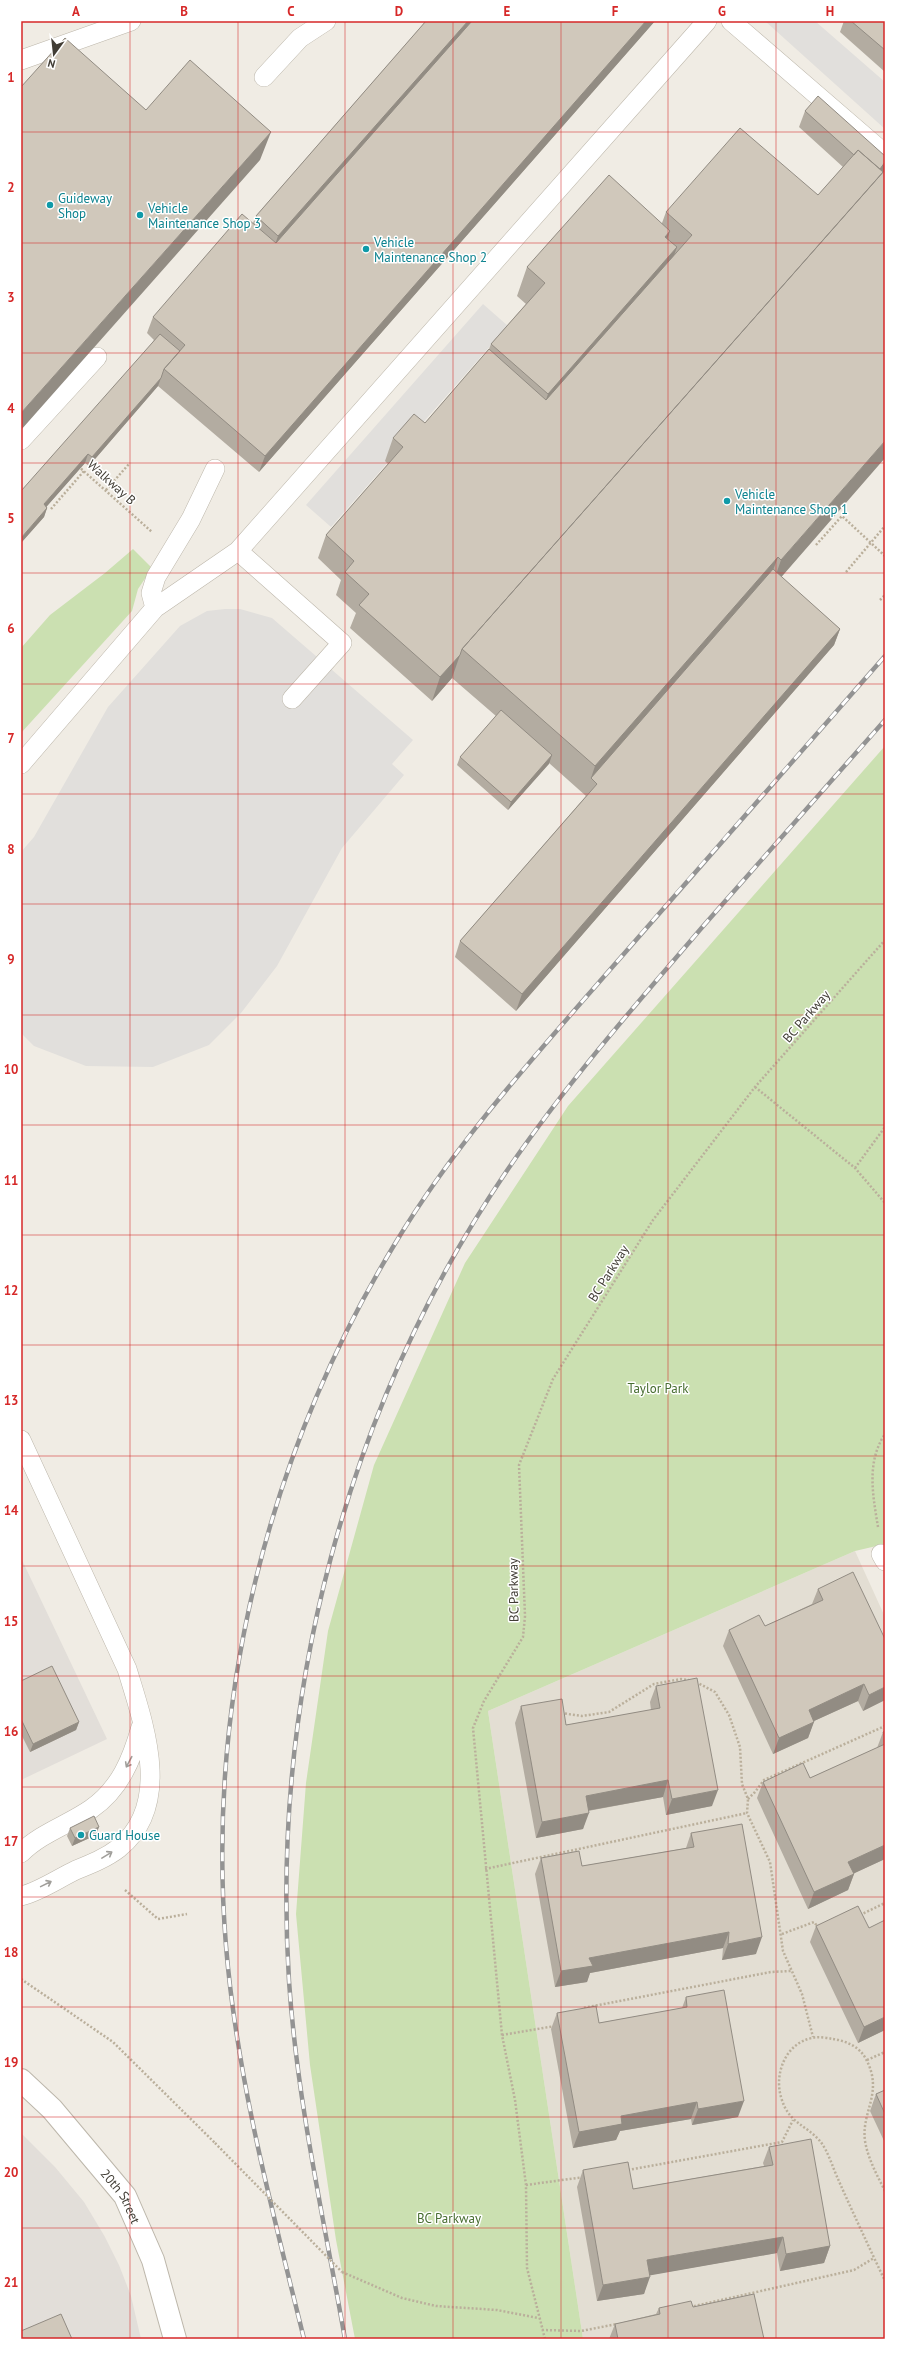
<svg xmlns="http://www.w3.org/2000/svg" width="906" height="2360" viewBox="0 0 906 2360" font-family="'PT Sans',sans-serif">
<rect width="100%" height="100%" fill="#f0ece4"/>
<path fill="#e3ded3" d="M855 1551 885 1617V2339H583L488 1711Z"/>
<path fill="#e2ded9" d="M21 1558 107 1739 21 1780Z
M21 2133 55 2167 84 2202 105 2237 119 2265 131 2296 141 2339H21Z"/>
<path fill="#cbe0b1" d="M133 549 152 568 138 589 132 611 21 733V648L50 615 105 573Z
M885 746V1544L855 1551 488 1711 583 2339H355L336 2240 310 2065 296 1914 306 1783 328 1631 374 1465 465 1263 568 1106Z"/>
<path fill="#e1dfdc" d="M765 21H815L885 82V129Z
M483 304 508 326 331 527 306 505Z
M225 609H240L272 618 413 740 392 764 404 775 342 848 277 966 241 1013 209 1045 153 1067 86 1066 34 1046 21 1033V852L34 837 108 707 180 626 207 611Z"/>
<g fill="none" stroke-linecap="round" stroke-linejoin="round">
<g stroke="#bdb7ab" stroke-width="20">
<path id="lane" d="M731 21 885 154
M21 60 131 21
M264 77 300 38 326 21
M21 440 97 357
M215 469 191 519 156 577 151 593 155 608 238 551 707 21
M238 551 342 643 292 699
M21 764 155 608
M21 1440 127 1669C144 1725 173 1804 119 1848 106 1858 91 1864 76 1870 59 1878 39 1892 21 1896
M881 1554 885 1561
M21 1853C41 1833 68 1825 91 1809 120 1789 132 1759 141 1727"/>
</g>
<g stroke="#bdb7ab" stroke-width="24">
<g id="street">
<path id="s1" d="M21 2080 52 2109 125 2196 153 2260 175 2339"/>
</g>
</g>
<path stroke="#baaf9b" stroke-width="2.5" stroke-dasharray="2 2" stroke-linecap="butt" d="M78 466 152 532
M106 490 129 464
M51 509 84 471
M816 545 842 516 885 556
M846 572 885 526
M880 600 885 595
M755 1087 855 1168 885 1203
M855 1168 885 1127
M878 1527C873 1496 866 1462 885 1434
M696 1682 715 1692 729 1715 740 1747 742 1784 748 1799 747 1813 770 1862 783 1951 802 1994 813 2037
M561 1713 582 1716 609 1712 654 1684 681 1679 689 1680
M748 1799 755 1792 764 1780 885 1726
M485 1869 747 1813
M125 1890 158 1919 187 1914
M860 1915 885 1903
M782 1934 814 1922 818 1927
M21 1979 113 2042 215 2143
M583 2011V2008L771 1972 791 1971
M502 2035 555 2026
M867 2060 885 2052
M628 2170 782 2142 793 2120
M526 2185 584 2177
M885 2191C877 2175 868 2159 865 2141 861 2111 884 2093 866 2059 859 2046 846 2041 833 2039 827 2038 819 2036 812 2038 786 2043 774 2073 781 2097 788 2123 805 2124 820 2141 828 2151 833 2168 838 2179 853 2213 869 2247 885 2281
M342 2272 402 2298 436 2306 497 2310 538 2318
M690 2307 854 2270 874 2258
M542 2330 581 2331 617 2324
M545 2339 527 2268 526 2185 515 2100 502 2035 473 1728 484 1701 523 1637 525 1616 519 1465 553 1379 653 1220 755 1087 885 940"/>
<use href="#lane" stroke="#fff" stroke-width="19"/>
<use href="#street" stroke="#fff" stroke-width="22"/>
<g stroke="#939393" stroke-width="4.5">
<path id="rail" d="M304 2339C272 2209 237 2079 226 1946 206 1700 268 1452 396 1242 455 1144 533 1058 608 972 700 866 793 761 885 656
M345 2339C324 2220 297 2101 289 1981 271 1696 346 1408 506 1172 566 1084 636 1004 705 924 765 856 825 788 885 720"/>
</g>
<use href="#rail" stroke="#fff" stroke-width="3" stroke-dasharray="9" stroke-linecap="butt"/>
<path stroke="#baaf9b" stroke-width="2.5" stroke-dasharray="2 2" stroke-linecap="butt" d="M215 2143 342 2272"/>
</g>
<path fill="#b3aca1" d="M426 21H655L259 472 158 386 89 466 85 463 46 507 47 508 44 517 21 543 154 340 147 333 153 317 253 223 256 216Z
M844 21H885V72L840 32Z
M805 111 885 156V167L781 577 840 629 834 645 516 1011 455 957 460 941 586 796 549 763 508 810 457 765 460 757 496 716 452 678 432 701 350 628 356 613 336 595 341 580 318 558 326 535 388 464 385 461 393 438 425 423 489 349 491 344 526 304 517 296 527 267 662 223 666 212 818 195 843 167 799 127Z
M818 1589 885 1700 863 1711 858 1701 814 1721 808 1738 773 1754 723 1646 729 1630 765 1626 812 1604Z
M21 1681 79 1722 76 1730 30 1752 21 1734Z
M656 1686 712 1806 666 1815 663 1797 588 1811 583 1829 536 1838 515 1723 521 1706 566 1725 651 1710 650 1702Z
M885 1731V1859L854 1873V1874L848 1890 808 1909 757 1798 763 1782 810 1778 877 1748 883 1732Z
M70 1828 96 1835 72 1846 67 1836Z
M691 1833 756 1954 722 1960 723 1948 590 1973 587 1982 555 1987 535 1874 541 1858 582 1866 686 1848Z
M816 1926 885 2030 858 2043 810 1942Z
M686 1997 738 2117 692 2125 691 2119 620 2131 616 2140 573 2148 551 2029 557 2013 599 2023 682 2008Z
M885 2090V2143L870 2111 876 2094Z
M769 2147 830 2246 824 2263 780 2271 777 2253 649 2275 644 2294 597 2301 577 2187 583 2170 633 2189 764 2166 763 2163Z
M693 2307 764 2339H609L615 2324 656 2314 659 2308Z"/>
<path fill="#928c83" d="M468 21H480L270 259 278 236Z
M646 21H655L259 472 265 456Z
M271 132 260 160 21 430V413Z
M885 162V167L882 175 875 174Z
M670 231 660 260 665 237Z
M677 247 667 276 538 423 548 394Z
M161 378 158 386 89 466 92 457Z
M885 441V458L771 589 781 560Z
M88 454 85 463 41 513 44 504Z
M47 508 44 517 21 543V538Z
M778 557 767 586 591 778 595 766Z
M840 629 834 645 516 1011 522 994Z
M460 655 452 678 432 701 440 677Z
M552 755 549 764 508 810 511 802Z
M864 1684 858 1701 803 1726 809 1710Z
M885 1687V1700L863 1711 869 1695Z
M79 1722 76 1730 30 1752 33 1744Z
M814 1722 808 1738 773 1754 779 1738Z
M668 1780 663 1797 580 1812 586 1796Z
M718 1790 712 1806 666 1815 672 1799Z
M589 1813 583 1829 536 1838 542 1822Z
M99 1827 96 1835 72 1846 75 1838Z
M885 1845V1859L842 1879 848 1862Z
M854 1874 848 1890 808 1909 814 1892Z
M729 1932 723 1948 590 1973 587 1982 555 1987 561 1971 589 1958Z
M762 1937 756 1954 722 1960 728 1944Z
M885 2017V2030L858 2043 864 2027Z
M744 2101 738 2117 692 2125 698 2109Z
M697 2102 691 2119 620 2131 616 2140 573 2148 579 2132 621 2116Z
M783 2237 777 2253 641 2277 647 2260Z
M830 2246 824 2263 780 2271 786 2254Z
M650 2277 644 2294 597 2301 603 2285Z"/>
<path fill="#d0c8bb" stroke="#928c83" d="M426 21H468L278 236 256 216Z
M472 21H646L265 456 164 369 185 345 153 317 242 214 276 243Z
M851 21H885V50Z
M65 38 146 110 190 60 271 132 21 413V87Z
M818 96 885 156V162L880 169 858 150 854 155 805 111Z
M740 128 818 195 858 150 883 172 462 649 460 655 440 677 359 605 369 594 345 572 354 561 326 535 403 447 393 438 414 414 425 423 489 349 546 400 692 235 666 212Z
M885 170V441L781 560 778 557 595 766 462 649Z
M609 175 670 231 665 237 677 247 548 394 491 344 545 283 527 267Z
M160 334 180 351 164 369 161 378 92 457 88 454 44 504 47 508 21 538V491Z
M773 569 840 629 522 994 460 941 597 784 591 778Z
M501 710 552 755 511 802 460 757Z
M853 1572 885 1639V1687L869 1695 864 1684 809 1710 814 1722 779 1738 729 1630 759 1615 765 1626 823 1600 818 1589Z
M52 1666 79 1722 33 1744 21 1719V1681Z
M697 1678 718 1790 672 1799 668 1780 586 1796 589 1813 542 1822 521 1706 562 1699 566 1725 660 1708 656 1686Z
M885 1731V1737L883 1732Z
M885 1744V1845L848 1862 854 1874 814 1892 763 1782 803 1763 810 1778Z
M94 1816 99 1827 75 1838 70 1828Z
M742 1824 762 1937 728 1944 729 1932 589 1958 593 1966 561 1971 541 1858 579 1851 582 1866 694 1847 691 1833Z
M858 1906 869 1928 885 1920V2017L864 2027 816 1926Z
M724 1990 744 2101 698 2109 697 2102 621 2116 622 2124 579 2132 557 2013 596 2006 599 2023 687 2007 686 1997Z
M885 2090V2114L876 2094Z
M811 2139 830 2246 786 2254 783 2237 647 2260 650 2277 603 2285 583 2170 628 2162 633 2189 773 2165 769 2147Z
M754 2294 764 2339H618L615 2324 660 2314 659 2308 691 2301 693 2307Z
M61 2314 72 2339H21V2331Z"/>
<defs><path id="oneway-shaft" d="M-6 0H5M1.5-3L5.5 0L1.5 3" fill="none" stroke-width="1.6" stroke-linecap="round" stroke-linejoin="round"/></defs>
<g stroke="#a09e9a">
<use href="#oneway-shaft" transform="translate(129 1762) rotate(118)"/>
<use href="#oneway-shaft" transform="translate(107 1855) rotate(-31)"/>
<use href="#oneway-shaft" transform="translate(46 1884) rotate(-26)"/>
</g>
<path fill="none" stroke="#d62828" stroke-width="1" stroke-opacity="0.55" d="M130 21V2339M238 21V2339M345 21V2339M453 21V2339M561 21V2339M668 21V2339M776 21V2339M21 132H885M21 243H885M21 353H885M21 463H885M21 573H885M21 684H885M21 794H885M21 904H885M21 1015H885M21 1125H885M21 1235H885M21 1345H885M21 1456H885M21 1566H885M21 1676H885M21 1787H885M21 1897H885M21 2007H885M21 2117H885M21 2228H885"/>
<g fill="#0f9aa8" stroke="#fff" stroke-width="1.5">
<circle cx="50" cy="205" r="4"/>
<circle cx="140" cy="215" r="4"/>
<circle cx="366" cy="249" r="4"/>
<circle cx="727" cy="501" r="4"/>
<circle cx="81" cy="1835" r="4"/>
</g>
<g text-anchor="middle" stroke-width="3" stroke-linejoin="round" paint-order="stroke">
<g font-size="13" fill="#0d838f" stroke="#fff" text-anchor="start">
<text x="58" y="203">Guideway<tspan x="58" dy="15">Shop</tspan></text>
<text x="148" y="213">Vehicle<tspan x="148" dy="15">Maintenance Shop 3</tspan></text>
<text x="374" y="247">Vehicle<tspan x="374" dy="15">Maintenance Shop 2</tspan></text>
<text x="735" y="499">Vehicle<tspan x="735" dy="15">Maintenance Shop 1</tspan></text>
<text x="89" y="1840">Guard House</text>
</g>
<g font-size="13" fill="#413d35" stroke="#fff">
<text transform="translate(112 482) rotate(42)" y="5">Walkway B</text>
<text transform="translate(806 1016) rotate(-49)" y="5">BC Parkway</text>
<text transform="translate(608 1273) rotate(-58)" y="5">BC Parkway</text>
<text transform="translate(513 1590) rotate(-91)" y="5">BC Parkway</text>
<text dy="5" stroke="none"><textPath href="#s1" startOffset="154">20th Street</textPath></text>
</g>
<g font-size="13" fill="#466c2f" stroke="#fff">
<text x="658" y="1393">Taylor Park</text>
<text x="449" y="2223">BC Parkway</text>
</g>
</g>
<rect width="906" height="2360" fill="none" stroke="#ffffff" stroke-width="44"/>
<g transform="translate(54 54) rotate(195)" stroke="#ffffff" stroke-width="3" paint-order="stroke">
<path d="M0-3L7 15L0 10L-7 15Z" fill="#413d35"/>
<text y="-6" font-size="11" font-weight="bold" text-anchor="middle" fill="#413d35">N</text>
</g>
<rect x="22" y="22" width="862" height="2316" fill="none" stroke="#d62828" stroke-width="1.5"/>
<g font-size="13" text-anchor="middle" font-weight="bold" fill="#d62828">
<text x="76" y="16">A</text>
<text x="184" y="16">B</text>
<text x="291" y="16">C</text>
<text x="399" y="16">D</text>
<text x="507" y="16">E</text>
<text x="615" y="16">F</text>
<text x="722" y="16">G</text>
<text x="830" y="16">H</text>
<text x="11" y="82">1</text>
<text x="11" y="192">2</text>
<text x="11" y="302">3</text>
<text x="11" y="413">4</text>
<text x="11" y="523">5</text>
<text x="11" y="633">6</text>
<text x="11" y="743">7</text>
<text x="11" y="854">8</text>
<text x="11" y="964">9</text>
<text x="11" y="1074">10</text>
<text x="11" y="1185">11</text>
<text x="11" y="1295">12</text>
<text x="11" y="1405">13</text>
<text x="11" y="1515">14</text>
<text x="11" y="1626">15</text>
<text x="11" y="1736">16</text>
<text x="11" y="1846">17</text>
<text x="11" y="1957">18</text>
<text x="11" y="2067">19</text>
<text x="11" y="2177">20</text>
<text x="11" y="2287">21</text>
</g>
</svg>
